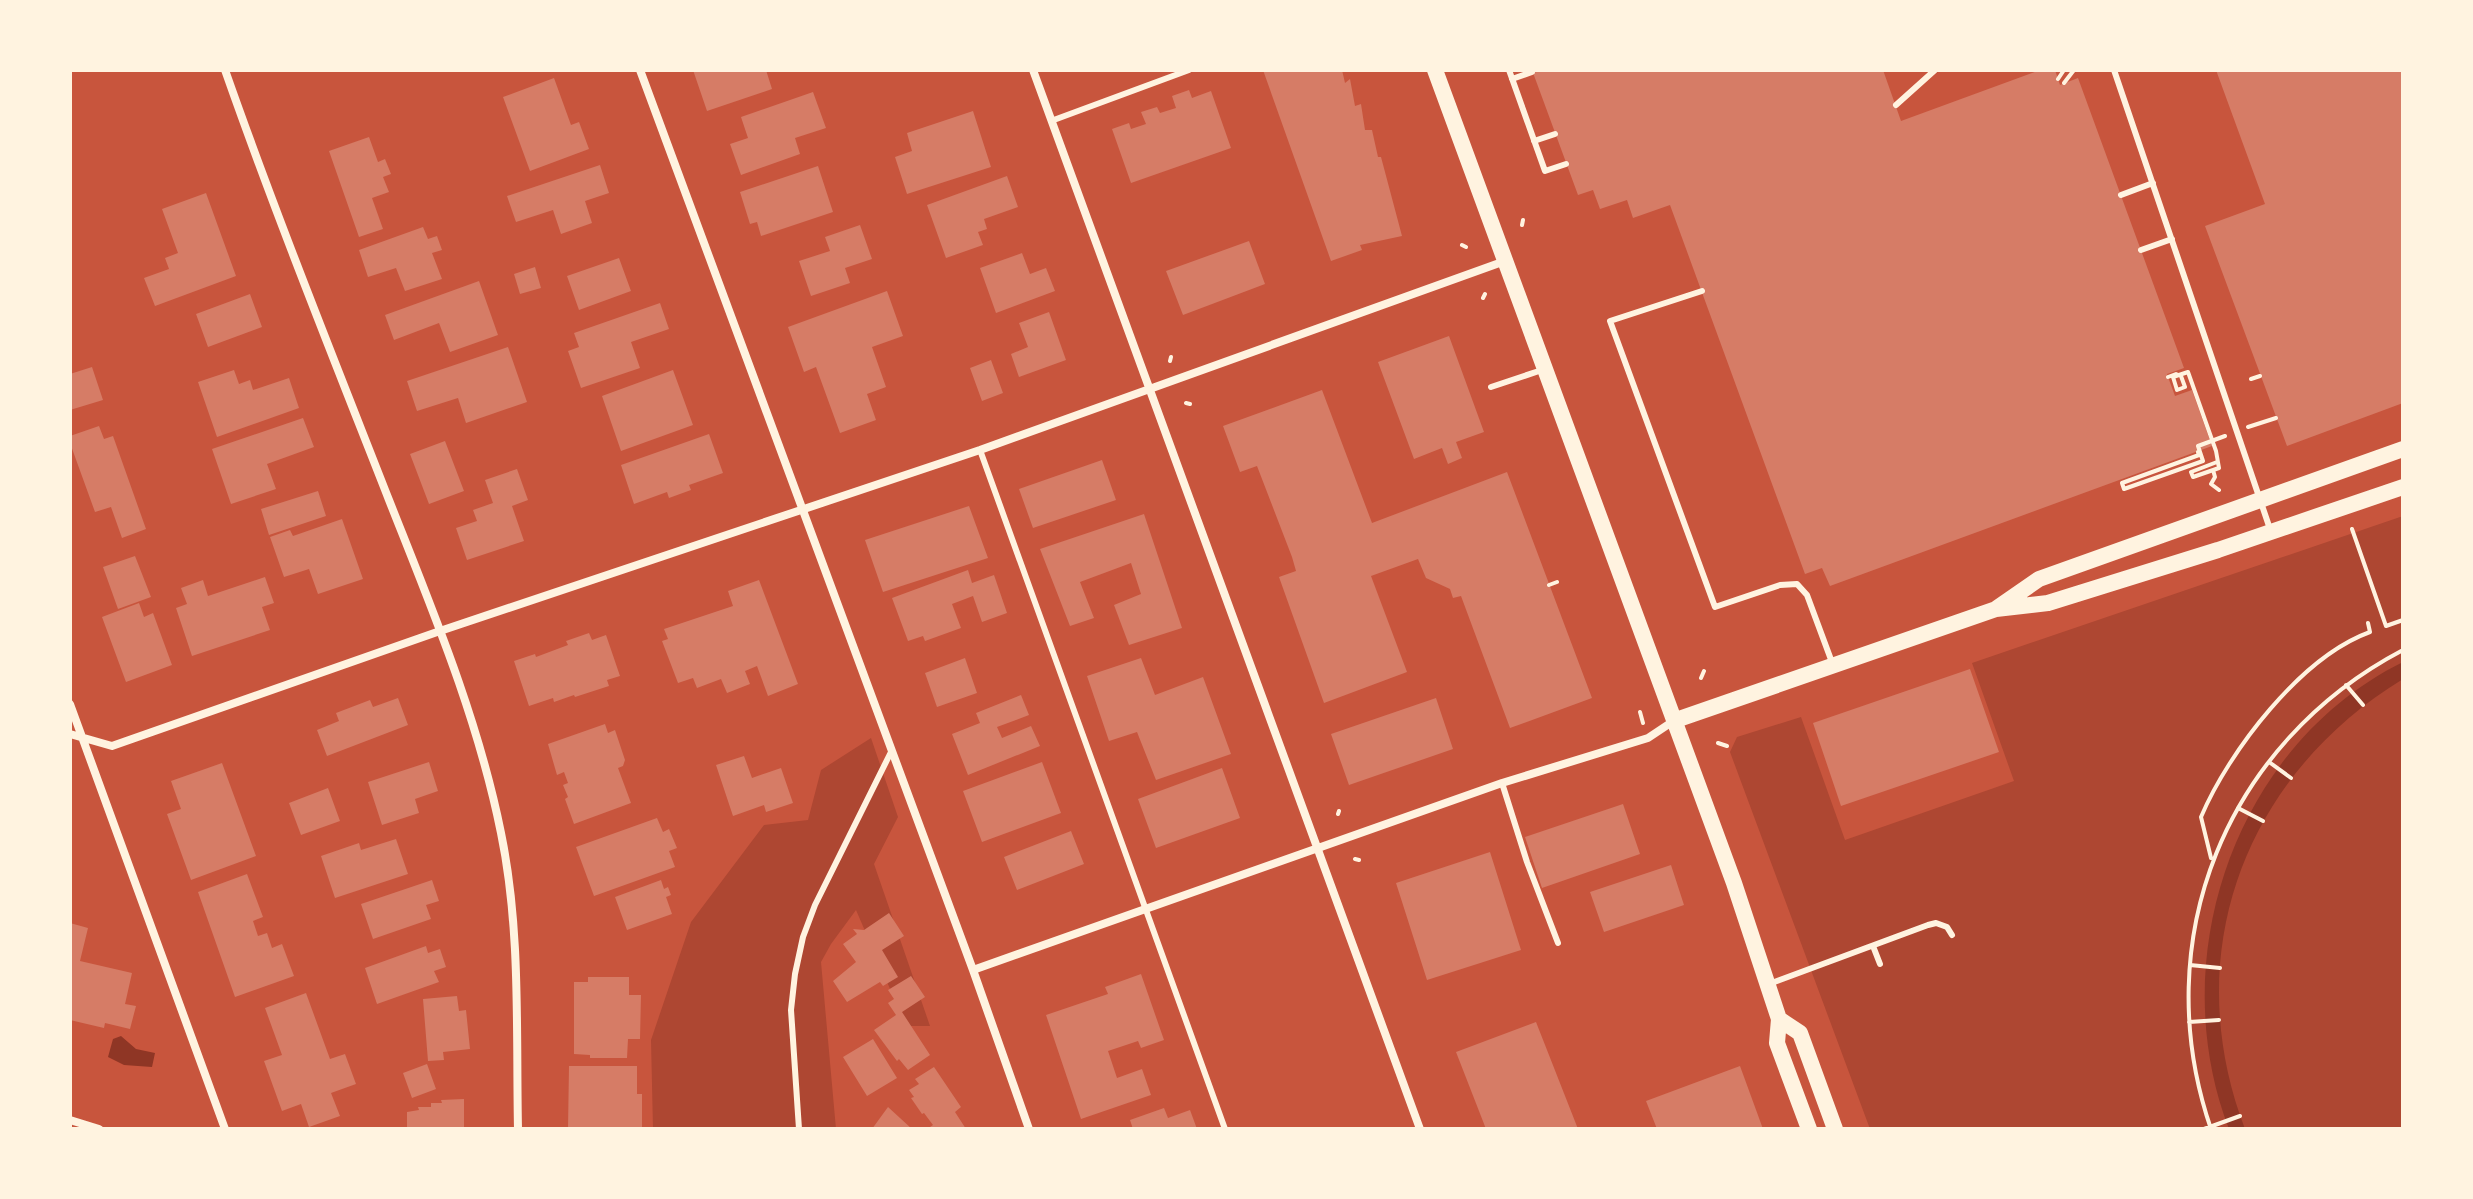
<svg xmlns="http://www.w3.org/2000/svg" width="2473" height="1199" viewBox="0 0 2473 1199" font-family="'Alegreya Sans',sans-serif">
<rect width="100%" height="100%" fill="#c8553d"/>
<path fill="#ae4732" d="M2403 516V1129H1870L1730 752 1737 737 1801 717 1845 840 2014 781 1972 663Z
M871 738 898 817 874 864 930 1026H906L856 910 831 944 821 962 836 1129H653L651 1040 691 922 764 825 808 820 821 770Z"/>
<path fill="#8f3625" d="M2403 662V679C2244 776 2178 954 2245 1129H2229C2163 958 2235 745 2403 662Z
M121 1036 136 1049 155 1053 152 1067 124 1065 108 1057 113 1039Z"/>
<path fill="#d67c66" d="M693 70H766L772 89 707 111Z
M1263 70H1342L1345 83 1350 79 1355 106 1361 104 1365 130H1372L1378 157H1381L1402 236 1360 245 1362 250 1331 261Z
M1532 70H1883L1901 121 2040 70H2055L2060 85 2078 78 2184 368 2167 374 2168 377 2175 396 2192 390 2212 446 1830 586 1822 568 1805 574 1670 205 1633 218 1627 200 1600 209 1593 190 1578 195Z
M2216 70H2403V403L2287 446 2205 226 2265 204Z
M554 78 571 125 579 122 589 149 530 171 503 97Z
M1189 90 1192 98 1211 91 1231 148 1131 183 1112 129 1129 123 1131 129 1146 124 1141 112 1157 107 1160 113 1176 108 1172 96Z
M813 92 826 128 795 138 800 154 741 175 730 144 748 138 741 117Z
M973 111 991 167 907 194 895 157 912 151 907 133Z
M369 137 378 162 385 159 391 174 383 177 389 192 372 198 383 229 359 237 329 151Z
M600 165 609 193 585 201 592 223 561 234 553 210 516 222 507 196Z
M818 166 833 212 761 236 757 222 750 224 740 192Z
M1007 176 1018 207 984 219 987 229 978 232 983 245 946 258 927 205Z
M206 193 236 276 155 306 144 278 169 269 165 258 178 253 162 209Z
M860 225 872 259 845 268 850 283 811 296 799 261 830 251 825 237Z
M423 227 428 239 437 236 442 250 432 253 442 279 405 291 396 268 368 277 359 250Z
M1249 241 1265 284 1183 315 1166 271Z
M1022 253 1030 274 1046 268 1055 291 996 313 980 268Z
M619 258 631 291 579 310 567 276Z
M535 267 541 288 520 294 514 274Z
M479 281 498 335 450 352 439 323 394 340 385 315Z
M887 291 903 336 872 347 886 387 867 394 876 420 840 433 816 367 804 372 788 327Z
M250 294 262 327 208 347 196 314Z
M660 303 669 329 631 342 640 368 581 388 568 351 579 347 574 333Z
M1049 312 1066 360 1019 377 1011 354 1028 347 1019 323Z
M1449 336 1484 432 1456 442 1462 458 1448 464 1442 448 1414 459 1378 362Z
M508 347 527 402 466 423 458 398 417 411 407 381Z
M991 360 1003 393 982 401 970 368Z
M92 367 103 400 70 410V374Z
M234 370 239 384 250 380 253 390 289 378 299 408 217 437 198 382Z
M673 370 693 425 621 451 602 396Z
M1322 390 1372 523 1507 472 1592 698 1510 728 1461 596 1453 598 1450 589 1426 578 1418 559 1371 576 1407 672 1324 703 1279 577 1296 571 1292 557 1257 466 1240 472 1223 426Z
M303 418 314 447 267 464 276 489 231 504 212 449Z
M99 426 104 439 113 436 146 529 122 538 111 507 95 512 70 443V436Z
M709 434 723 473 689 485 691 490 669 498 667 492 634 504 621 465Z
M445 441 464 491 429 504 410 454Z
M1102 460 1116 500 1033 528 1019 489Z
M517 469 528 500 512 506 524 541 467 560 456 528 477 521 473 510 493 503 485 480Z
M318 491 326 516 269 535 261 509Z
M969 506 988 558 883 592 865 540Z
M1144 514 1182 628 1129 645 1114 605 1141 594 1131 563 1080 582 1094 618 1070 626 1040 549Z
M342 519 363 579 318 594 309 569 284 577 270 537 290 530 293 536Z
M135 556 151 597 118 609 103 567Z
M968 570 972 583 994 575 1007 613 982 622 973 596 952 604 961 628 925 641 923 636 908 641 892 598Z
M265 577 274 603 262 607 270 630 192 656 176 608 187 604 181 588 203 580 208 596Z
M759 580 798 684 768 696 757 666 745 671 750 684 727 693 721 679 697 688 693 678 678 683 662 641 668 639 664 629 733 606 728 591Z
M139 603 144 617 153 613 172 665 126 682 102 617Z
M589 633 592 640 606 635 620 676 607 680 609 686 575 697 574 695 554 702 553 698 529 706 514 661 535 654 536 657 568 645 566 641Z
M965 658 977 693 937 707 925 673Z
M1141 658 1155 695 1203 677 1231 754 1156 780 1137 732 1109 741 1087 676Z
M1970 669 1999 752 1841 806 1813 723Z
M1021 695 1029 715 997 727 1002 738 1031 726 1040 746 968 775 952 734 980 723 976 713Z
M398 698 408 725 327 756 317 730 339 721 336 713 370 700 373 707Z
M1436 698 1453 749 1349 785 1331 734Z
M605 724 608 733 615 730 625 760 623 766 618 768 631 803 574 824 565 799 568 797 563 785 568 783 564 772 557 775 548 744Z
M744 756 752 778 781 768 793 803 766 812 764 805 733 816 716 765Z
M429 762 438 791 415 799 419 813 382 825 368 782Z
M1042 762 1061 813 982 842 963 791Z
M222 763 256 856 191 880 167 814 181 809 171 781Z
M1222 768 1240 818 1156 848 1138 799Z
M328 788 340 821 301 835 289 803Z
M1623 804 1640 854 1542 888 1525 837Z
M657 818 663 832 669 829 677 848 669 851 675 867 594 896 576 847Z
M1071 831 1084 864 1017 890 1004 857Z
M396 839 408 874 335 898 321 856 359 843 361 850Z
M1490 852 1521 950 1427 980 1396 883Z
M1671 865 1684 905 1604 932 1590 892Z
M247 874 263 917 253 921 258 936 267 933 272 948 282 944 294 976 235 997 198 892Z
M432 880 439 901 426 905 431 919 373 939 361 904Z
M661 880 664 889 668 887 671 895 666 897 672 914 627 930 615 897Z
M889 913 904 936 882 950 898 977 883 986 880 982 847 1002 833 981 856 962 843 944 857 934 853 929 864 930Z
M70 923 88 928 80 961 132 973 125 1004 136 1006 130 1029 105 1023 104 1028 70 1020Z
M426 946 428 953 440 949 446 967 434 971 439 982 377 1004 365 968Z
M1141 974 1164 1040 1141 1048 1138 1041 1108 1051 1117 1078 1142 1069 1151 1095 1081 1119 1046 1015 1108 994 1105 987Z
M911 976 925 997 902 1012 930 1055 908 1070 899 1059 897 1061 874 1030 896 1015 888 1003 894 999 888 990Z
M588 977H629V995H641L640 1039H628L627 1058H590V1055L574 1054V982H588Z
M306 993 330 1059 345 1054 356 1084 331 1093 340 1116 309 1127 301 1104 282 1111 264 1061 282 1055 265 1008Z
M457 996 459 1011 466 1010 470 1049 443 1052 444 1060 428 1061 423 999Z
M1536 1022 1578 1129H1486L1456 1052Z
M873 1039 897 1078 867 1096 843 1057Z
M427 1064 436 1089 412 1098 403 1073Z
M569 1066H637V1094H642V1129H568Z
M1740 1066 1763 1129H1657L1646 1101Z
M934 1067 961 1107 955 1112 966 1129H927L933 1125 924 1113 922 1114 911 1098 914 1097 909 1090 919 1084 915 1079Z
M464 1099V1129H407V1112L419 1110 418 1107H431V1103H442L441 1100Z
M888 1107 912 1129H872Z
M1164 1108 1168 1118 1190 1110 1197 1129H1133L1130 1120Z"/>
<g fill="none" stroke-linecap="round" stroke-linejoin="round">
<path stroke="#fff3e0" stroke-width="4" d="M2058 79 2064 70
M2064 83 2074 70
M1522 225 1523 220
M1462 245 1466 247
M1483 298 1485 294
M1170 361 1171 357
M2168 377 2176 374 2181 376 2185 387 2177 390 2173 377 2188 372 2216 451 2219 468 2193 477 2191 472 2217 462
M2251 379 2260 376
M1186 403 1190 404
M2248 427 2276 418
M2198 452 2199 455 2122 483 2124 489 2203 461 2198 446 2225 436
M2213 470 2215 477 2211 484 2219 490
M2352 529 2386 626 2403 620
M1549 585 1557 582
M1701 678 1704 671
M2346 685 2363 705
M1640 712 1643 723
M1718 743 1727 746
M2269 762 2291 778
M2238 808 2263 821
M1338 814 1339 811
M2211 858 2201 817C2229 751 2301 657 2370 632L2368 623
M1355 859 1359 860
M2190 965 2220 968
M2189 1022 2219 1020
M2204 1129 2240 1116
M2211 1129C2146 940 2226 743 2403 650"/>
<path stroke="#fff3e0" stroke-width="6" d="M1509 70 1545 171 1566 164
M2114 70 2270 529
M1512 79 1532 72
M1896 105 1935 70
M1051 121 1189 70
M1534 141 1555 134
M2121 195 2153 183
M2141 250 2172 239
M1702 291 1610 321 1715 607 1780 585 1797 584 1807 595 1833 665
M1491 387 1542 370
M980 450 1225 1129
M1502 783 1527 862 1558 943
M1873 946 1880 964
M1769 984 1928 925 1936 923 1947 927 1952 935
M799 1129 791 1010 795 974 803 937 815 905 891 752"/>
<path stroke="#fff3e0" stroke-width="8" d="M225 70C276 215 333 357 389 500 432 609 478 718 501 833 521 930 516 1031 518 1129
M640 70 973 970 1029 1129
M1033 70 1420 1129
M70 704 225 1129
M70 734 112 746 440 631 980 450 1505 261
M973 970 1502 783 1648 738 1675 720
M70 1120 99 1129"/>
<path stroke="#fff3e0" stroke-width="16" d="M1435 70 1734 883 1779 1019 1777 1043 1809 1129
M1997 608 2039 579 2403 449
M1676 720 1996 609 2048 603 2218 550 2403 487
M1779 1019 1800 1033 1835 1129"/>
</g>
<rect width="2473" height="1199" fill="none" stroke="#fff3e0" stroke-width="144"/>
</svg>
